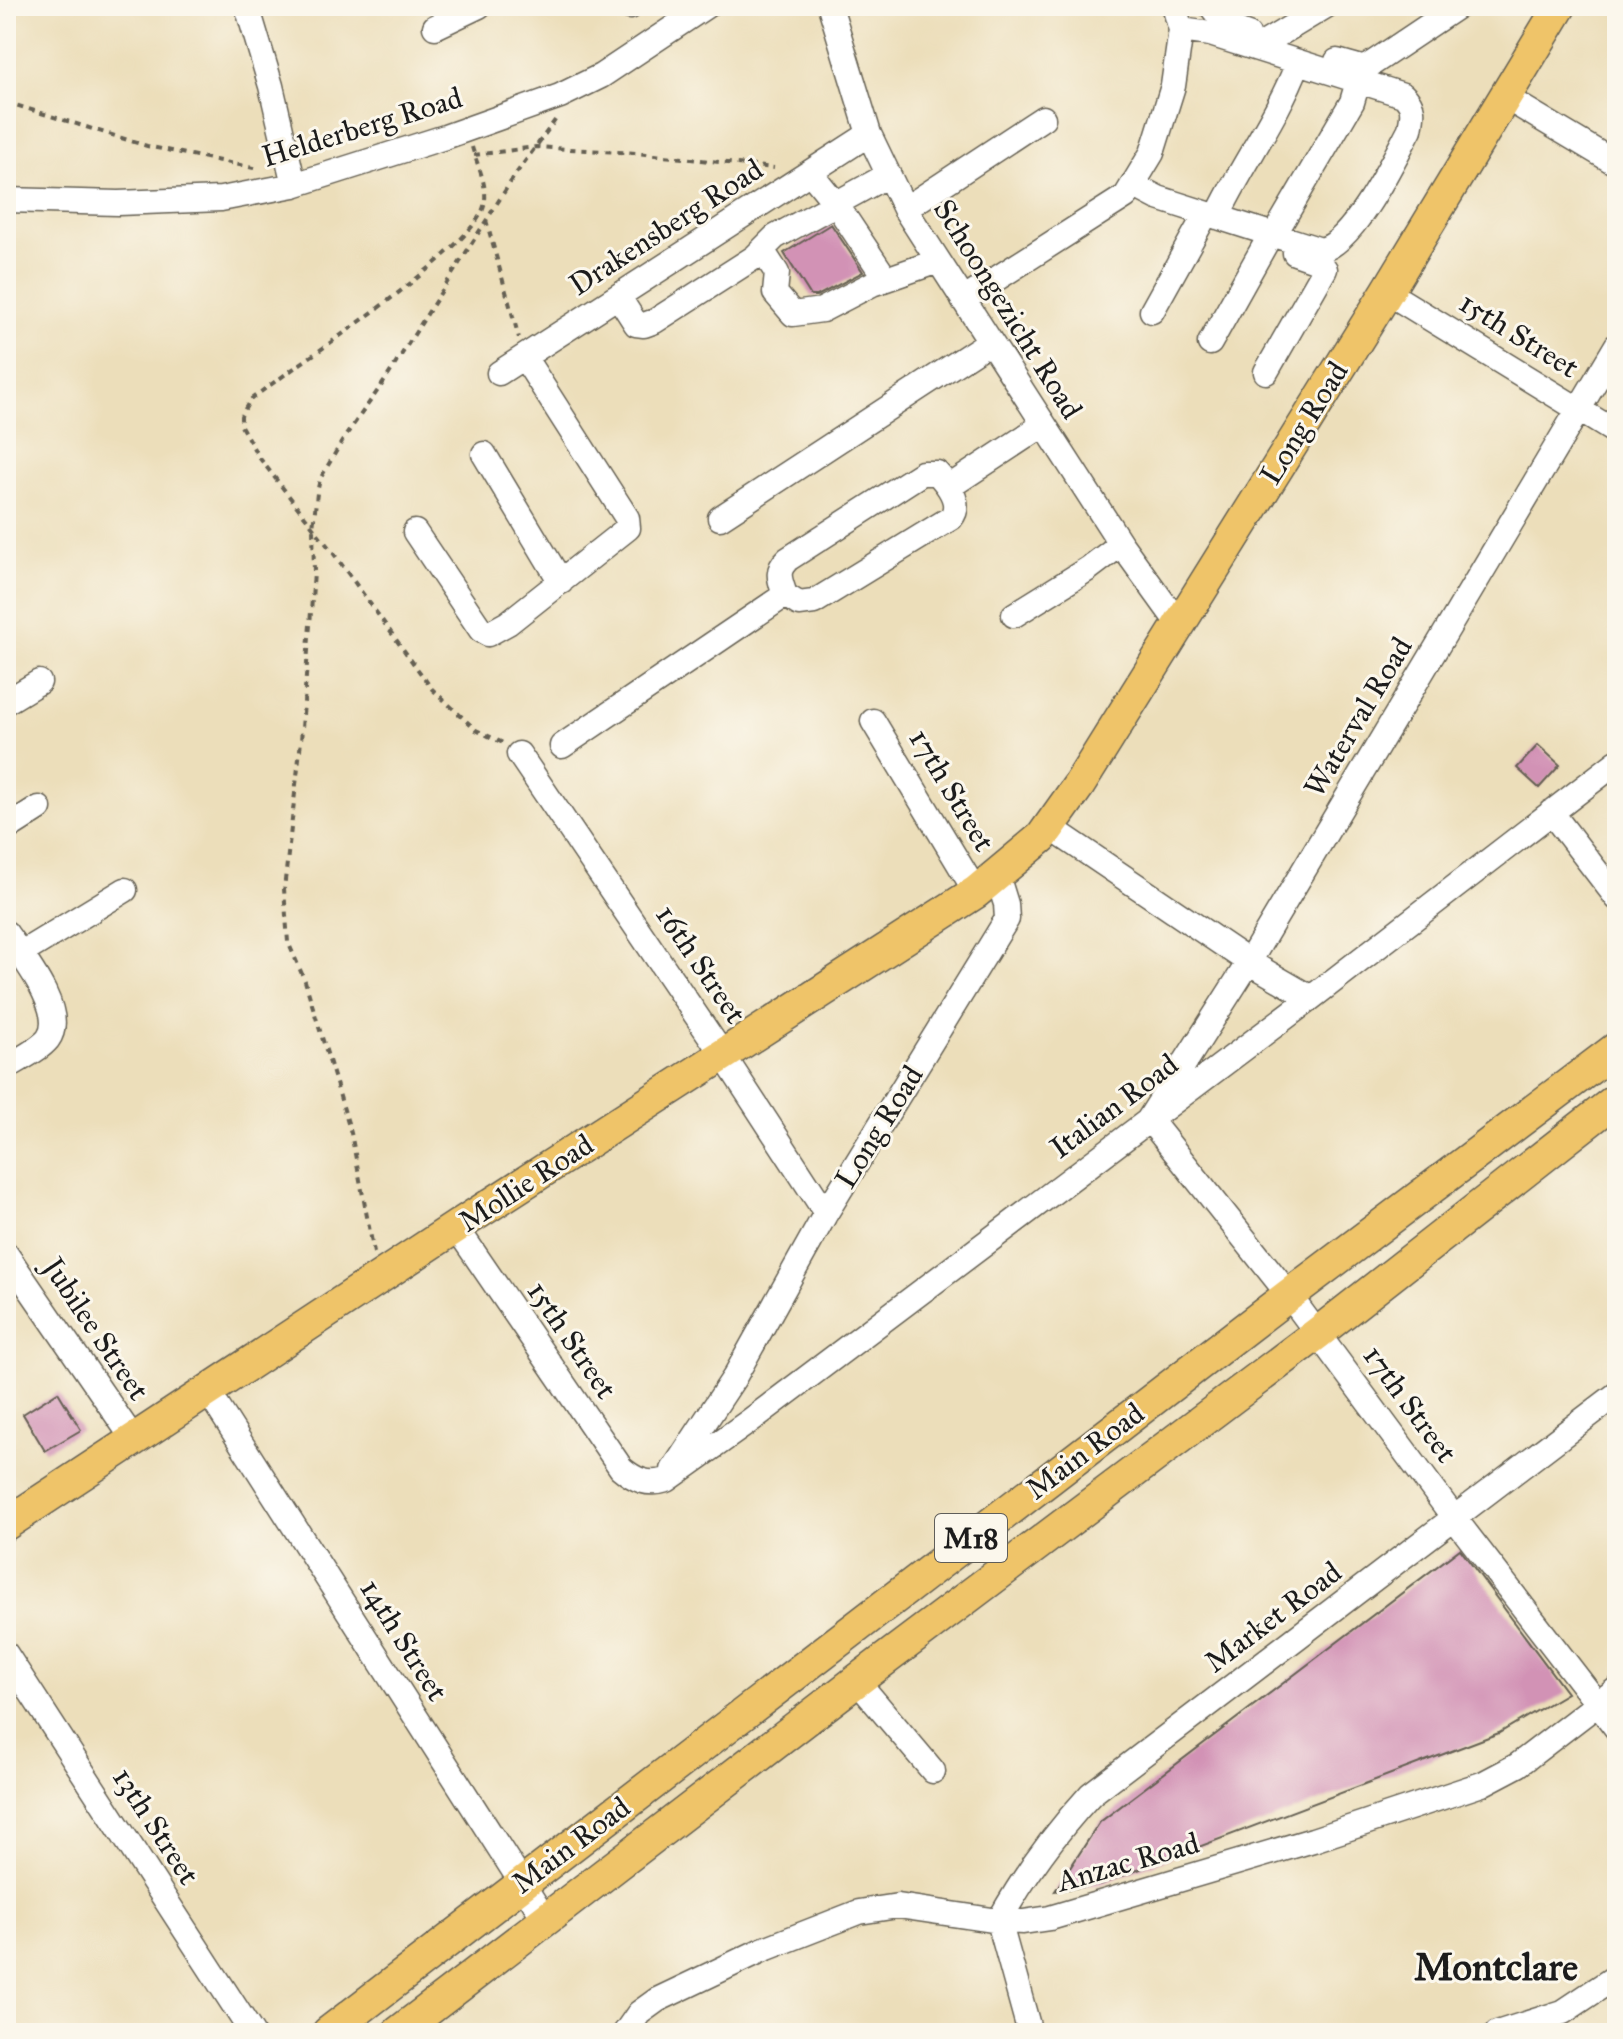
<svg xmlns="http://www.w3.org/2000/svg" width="1623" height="2039" viewBox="0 0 1623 2039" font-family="'IM FELL Great Primer',serif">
<rect width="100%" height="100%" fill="#fbf7ec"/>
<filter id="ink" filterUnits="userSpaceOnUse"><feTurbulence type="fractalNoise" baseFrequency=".0125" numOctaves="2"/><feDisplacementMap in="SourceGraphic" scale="16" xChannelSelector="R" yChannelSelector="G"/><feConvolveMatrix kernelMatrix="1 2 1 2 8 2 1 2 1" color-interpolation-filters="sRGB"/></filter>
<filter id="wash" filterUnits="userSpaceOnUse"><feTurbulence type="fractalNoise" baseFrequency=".006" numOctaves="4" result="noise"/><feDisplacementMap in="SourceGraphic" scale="32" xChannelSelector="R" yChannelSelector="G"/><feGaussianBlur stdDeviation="1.8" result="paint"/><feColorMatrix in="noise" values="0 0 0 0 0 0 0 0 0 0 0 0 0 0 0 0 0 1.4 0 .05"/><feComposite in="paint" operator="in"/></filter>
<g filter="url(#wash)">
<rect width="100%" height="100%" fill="#ecdeba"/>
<g id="blocks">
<path fill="#d292b5" d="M831 224 863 272 817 296H811L784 253Z
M1538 745 1560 765 1539 788 1517 768Z
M58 1392 81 1430 45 1451 23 1414Z
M1460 1549 1567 1693 1499 1733 1101 1884 1055 1891 1100 1822Z"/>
</g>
</g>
<g filter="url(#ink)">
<use href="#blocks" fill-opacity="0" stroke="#656053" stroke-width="2"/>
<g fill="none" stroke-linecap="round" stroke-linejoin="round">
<g stroke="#656053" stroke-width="27">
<path id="minor" d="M247 6 271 86 294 185
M830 6 869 134 905 209 1121 544 1178 623
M1211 6C1222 21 1230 30 1248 35
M630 7 631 6
M435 27 479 6
M1268 41 1326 6
M1337 61 1362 68 1367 67 1458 6
M1505 97 1617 164
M810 172 836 204 886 279
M1133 185 1158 198 1321 250C1354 243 1394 159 1410 129 1413 114 1415 106 1403 95L1210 34 1181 30
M6 200 118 203 221 199 294 185 445 137 560 96 601 76 706 6
M905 209 1043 118
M1217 217C1242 164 1277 118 1298 63
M1274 235 1352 102 1358 82
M762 250 777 273 775 293 793 314 822 310 872 284 938 261
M1387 292 1617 433
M618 296 636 324 644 325 655 321 755 257 775 237 888 175
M963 300 1126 196 1152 153 1173 86 1181 30 1174 6
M1152 311 1202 221
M1210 343 1266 243
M1617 345 1249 962 1149 1119 1289 1295 1455 1519 1617 1729
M1266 372 1325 269 1318 261 1295 253
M499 373 869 134
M484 454 561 582
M949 487 1043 425
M720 518 989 342
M415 532 481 630 488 634 508 623 628 528 627 518 524 357
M1014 615 1088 569 1121 544
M6 702 39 682
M873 721 976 892
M562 746 785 595 799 604 814 602 951 518C963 503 948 485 937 473H922L788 559C775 571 780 580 785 595
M519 754 723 1055 826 1213
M1551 812 1617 898
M1051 828 1249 962 1311 998
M6 829 39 808
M6 933C21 955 68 1012 48 1039 38 1051 19 1059 6 1068
M20 954 125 890
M456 1227 621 1468C635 1480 648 1486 667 1480L747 1423 1311 998 1617 762
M6 1254 134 1440
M209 1393 546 1921
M673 1470 734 1378 826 1213 1007 919 1006 904 997 875
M6 1654 252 2033
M857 1681 933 1771
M625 2033 639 2013 657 2000 762 1950 859 1912 898 1906 999 1921 1023 1922 1050 1918 1313 1840 1482 1784 1518 1765 1617 1689
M1030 2033 999 1921C1025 1874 1055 1833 1091 1794L1617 1394
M1497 2033 1563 2012 1617 1976"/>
</g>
<g stroke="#656053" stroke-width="35">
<path id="major" d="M6 1524 456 1227 976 892 1042 837 1079 785 1387 292 1560 6
M328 2033 1289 1295 1617 1048
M398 2033 863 1676 1318 1333 1617 1099"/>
</g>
<path stroke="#656053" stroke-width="4" stroke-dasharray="6 6" stroke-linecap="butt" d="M6 102 147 146 259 169
M472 147C477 165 489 187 484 206 472 252 295 365 250 400L241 416V426L258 456 334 554 432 689 476 730 503 743
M474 155 536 147 636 153 774 168
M486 220 519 338
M374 1253 351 1133 305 981 288 942 284 889 301 741 314 573 313 527 317 493 320 479 344 438 386 379 515 175 556 119"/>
<use href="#minor" stroke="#fff" stroke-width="24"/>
<use href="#major" stroke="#efc469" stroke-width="32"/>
</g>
</g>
<g text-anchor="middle" stroke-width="6" stroke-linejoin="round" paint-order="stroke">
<rect fill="#fbf7ec" stroke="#5f5e5a" stroke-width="2" x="935" y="1514" width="72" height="48" rx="6"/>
<g font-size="28" font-weight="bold" fill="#1c1c1c">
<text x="971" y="1548">M18</text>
</g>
<g font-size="30" fill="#1c1c1c" stroke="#fbf7ec">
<text transform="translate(362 127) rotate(-17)" y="10">Helderberg Road</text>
<text transform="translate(666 227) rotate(-33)" y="10">Drakensberg Road</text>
<text transform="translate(1008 309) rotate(58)" y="10">Schoongezicht Road</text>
<text transform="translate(1519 335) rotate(32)" y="10">15th Street</text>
<text transform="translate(1304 423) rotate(-58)" y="10">Long Road</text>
<text transform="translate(1358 717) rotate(-59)" y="10">Waterval Road</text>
<text transform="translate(952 790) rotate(59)" y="10">17th Street</text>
<text transform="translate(701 964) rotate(56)" y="10">16th Street</text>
<text transform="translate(1114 1106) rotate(-37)" y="10">Italian Road</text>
<text transform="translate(879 1127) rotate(-58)" y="10">Long Road</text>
<text transform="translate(526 1183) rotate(-33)" y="10">Mollie Road</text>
<text transform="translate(96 1329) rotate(56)" y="10">Jubilee Street</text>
<text transform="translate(572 1340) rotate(56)" y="10">15th Street</text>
<text transform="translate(1410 1404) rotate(54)" y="10">17th Street</text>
<text transform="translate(1085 1451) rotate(-37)" y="10">Main Road</text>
<text transform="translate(1273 1617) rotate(-37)" y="10">Market Road</text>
<text transform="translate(404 1640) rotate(58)" y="10">14th Street</text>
<text transform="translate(156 1826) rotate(57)" y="10">13th Street</text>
<text transform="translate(571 1845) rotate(-37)" y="10">Main Road</text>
<text transform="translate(1128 1862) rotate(-16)" y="10">Anzac Road</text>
</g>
<g font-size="38" font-weight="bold" fill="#1c1c1c" stroke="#fbf7ec">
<text x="1496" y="1980">Montclare</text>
</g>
</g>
<rect width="1623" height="2039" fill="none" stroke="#fbf7ec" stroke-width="32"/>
</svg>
